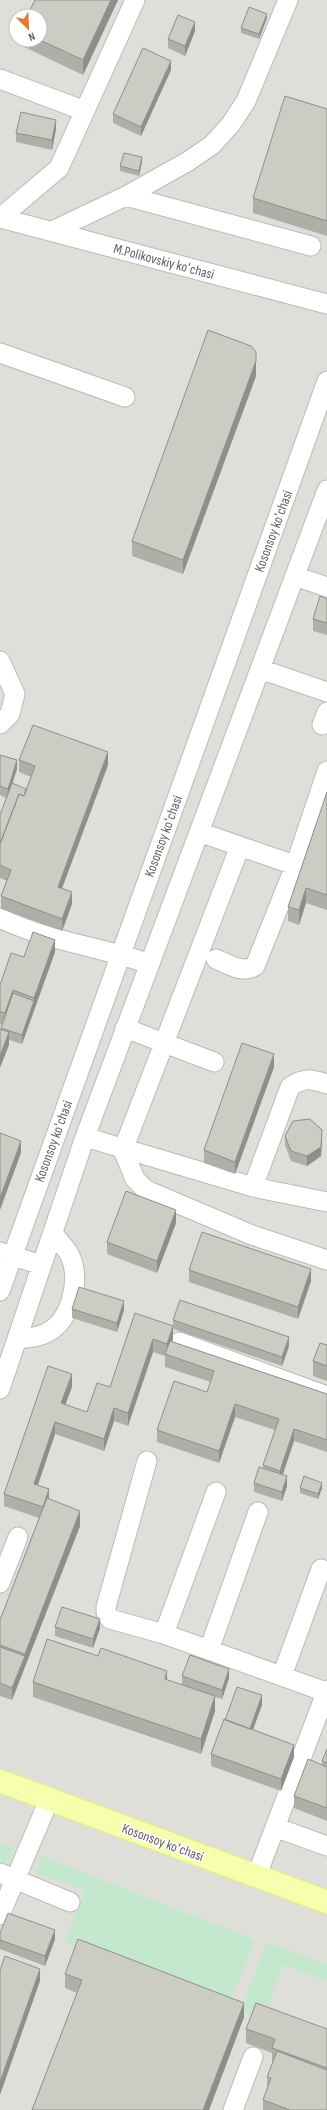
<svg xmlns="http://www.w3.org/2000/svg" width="327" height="2110" viewBox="0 0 327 2110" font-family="'Sofia Sans Condensed',sans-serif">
<rect width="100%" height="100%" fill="#f0f0e7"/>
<path fill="#dfdfd9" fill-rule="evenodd" d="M0 0H327V2110H0ZM16 16H40V40H16Z"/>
<path fill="#c3e8ce" d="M0 1843 14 1848 9 1863 0 1860Z
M41 1856 255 1940 229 2003 65 1942 85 1890 36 1873Z
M266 1942 327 1964V1981L283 1965 263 2018 241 2011Z"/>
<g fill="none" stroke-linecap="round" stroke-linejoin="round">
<g stroke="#b9b9c0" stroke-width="21">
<path id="minor" d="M0 79 85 111
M126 196 311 246
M0 218 327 304
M0 218 59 168 135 0
M52 231 126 196 187 162 212 145 231 124 246 101 288 0
M0 353 125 397
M295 576 327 587
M0 661 15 694 10 714 0 724
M260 669 327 692
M322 725 327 712
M199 832 306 869
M240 846 123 1150 135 1179 146 1190 252 1235 327 1260
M0 918C47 941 101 947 150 964
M216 959C228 964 242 974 255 966L295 866 327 771
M125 1028 214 1062
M85 1137 253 1187 327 1202
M253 1187 290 1087C304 1077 311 1079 327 1084
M0 1252 42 1265
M0 1291 327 381
M17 1339C25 1338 36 1338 44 1334 70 1324 81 1282 71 1258 68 1249 58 1241 53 1233
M179 1342 327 1396
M0 1389 85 1137 327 490
M147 1461 106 1607V1612L110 1619 164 1634 326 1692
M0 1583 18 1537
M164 1634 216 1492
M209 1650 258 1512
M282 1676 321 1569
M275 1827 327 1846
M0 1873 70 1902
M257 1875 327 1690
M0 1915 49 1800
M233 2110 253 2057"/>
</g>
<g stroke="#f2f35d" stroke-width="24">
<path id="major" d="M0 1781 327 1902"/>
</g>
<use href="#minor" stroke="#fff" stroke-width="19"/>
<use href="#major" stroke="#f5ffad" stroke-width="22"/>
</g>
<path fill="#afafa8" d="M118 0 83 75 20 45V40H40Z
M267 18 259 39 241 33V28Z
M195 31 185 56 168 48V39Z
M171 70 141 136 113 123V114Z
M327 109V236L253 213V198Z
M56 129 52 150 16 142V133Z
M142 162 139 176 120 171V166Z
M256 366V376L183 574 132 556V541Z
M327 599V635L313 631V619Z
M0 755 17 769 12 783 26 789 31 777 19 772V760L108 765 62 888 72 904 62 931 1 909V896L7 881 0 878V815L6 798 0 795Z
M327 792V910L306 903 299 925 288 921V907Z
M55 952 22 1044 9 1040V1045L1 1030 2 1025 0 1024V985L24 957Z
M274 1067 235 1174 204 1163V1150Z
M285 1136 322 1139 321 1156 307 1166 291 1161 285 1145Z
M176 1223 157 1273 107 1254V1242Z
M189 1270 311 1281 298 1319 189 1282Z
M72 1309 124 1310 117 1332 72 1318Z
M135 1313 173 1339 171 1342 327 1394V1452L294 1441 282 1475 287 1486 282 1501 254 1492V1483L263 1468V1465L275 1430 235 1417 219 1463 157 1442V1430L207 1392 211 1382 165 1367V1356L153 1352 128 1426 114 1421 104 1451 55 1434 38 1485 49 1499 80 1526 12 1700 0 1696V1620L39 1518 4 1506V1494L72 1387 65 1405 87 1412 110 1387Z
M173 1320 289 1346 282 1366 173 1329Z
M327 1345V1381L313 1376V1361Z
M300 1488H322L318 1499 300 1493Z
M55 1627 100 1628 93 1648 55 1636Z
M182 1676 229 1678 222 1699 215 1697V1711L201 1754 33 1697V1682L167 1680 182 1685Z
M262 1705 252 1730 294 1757 281 1791 211 1766V1754L225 1720Z
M327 1749V1821L294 1808V1796L322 1765V1761Z
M0 1933 55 1939 45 1966 0 1949Z
M65 1974 244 2017 209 2110H32L77 1993 65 1988Z
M246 2029H327V2110H263V2100L267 2089V2077L273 2062H272V2053L246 2043Z"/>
<path fill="#8e8f88" d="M111 0H118L83 75V60Z
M267 14V18L259 39V34Z
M195 22V31L185 56V46Z
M171 61V70L141 136V127Z
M56 120V129L52 150V140Z
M142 157V162L139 176V171Z
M256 352V376L183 574V560Z
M108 752V765L58 899V887Z
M17 760V769L8 798V789Z
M306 888V903L299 925V910Z
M72 892V904L62 931V919Z
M55 940V952L22 1044V1035L34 1001V998Z
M13 990V1003L5 1026V1013Z
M9 1032V1045L0 1068V1056Z
M274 1054V1067L235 1174V1162Z
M322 1130V1139L321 1156 307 1166V1156Z
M21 1141V1153L0 1210V1198Z
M176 1210V1223L157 1273V1261Z
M311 1269V1281L298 1319V1307Z
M124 1301V1310L117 1332V1323Z
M173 1326V1339L167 1356V1344Z
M289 1337V1346L282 1366V1357Z
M153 1339V1352L128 1426V1413Z
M72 1374V1387L61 1416V1403Z
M235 1404V1417L219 1463V1451Z
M114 1408V1421L104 1451V1439Z
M55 1422V1434L34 1496V1484Z
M294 1429V1441L280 1483V1471Z
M287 1476V1486L282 1501V1492Z
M322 1483V1488L318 1499V1494Z
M49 1489V1501L43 1520V1507Z
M80 1511V1526L12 1700V1688Z
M100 1619V1628L93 1648V1639Z
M229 1669V1678L222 1699V1690Z
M167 1671V1686L165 1679Z
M262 1695V1705L249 1741V1731Z
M215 1696V1711L201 1754V1739Z
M294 1745V1757L281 1791V1779Z
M55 1930V1939L45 1966V1956Z
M40 1969V1981L0 2095V2082Z
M244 2003V2017L209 2110H203Z"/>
<path fill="#cbccc3" stroke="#8e8f88" d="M35 0H111L83 60 40 40V16H27Z
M249 7 267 14 259 34 241 28Z
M178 15 195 22 185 46 168 39Z
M143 48 171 61 141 127 113 114Z
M285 96 327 109V221L253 198Z
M21 112 56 120 52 140 16 133Z
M124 153 142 157 139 171 120 166Z
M208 330 251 346 256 352V361L183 560 132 541Z
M320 596 327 599V623L313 619Z
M33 725 108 752 58 887 72 892 62 919 1 896 11 870 0 865V844L19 794 24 796 35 766 19 760Z
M0 755 17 760 8 789 0 786Z
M12 783 26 789 24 796 19 794 0 844V815Z
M327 792V895L306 888 299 910 288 907Z
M33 932 55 940 34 998 13 990 5 1013 0 1012V985L11 953 24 957Z
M13 993 34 1001 22 1035 1 1028Z
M0 1029 9 1032 0 1056Z
M242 1043 274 1054 235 1162 204 1150Z
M310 1119 322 1130 321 1147 307 1156 291 1151 285 1136 293 1121Z
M0 1133 21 1141 0 1198Z
M126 1191 176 1210 157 1261 107 1242Z
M202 1232 311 1269 298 1307 189 1270Z
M79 1287 124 1301 117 1323 72 1309Z
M180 1300 289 1337 282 1357 173 1320Z
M135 1313 173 1326 167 1344 153 1339 128 1413 114 1408 104 1439 55 1422 34 1484 49 1489 43 1507 4 1494 48 1366 72 1374 61 1403 87 1412 97 1383 110 1387Z
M170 1341 327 1394V1440L294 1429 280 1471 263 1465 279 1419 235 1404 219 1451 157 1430 174 1381 207 1392 214 1371 165 1354Z
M320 1343 327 1345V1366L313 1361Z
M259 1467 287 1476 282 1492 254 1483Z
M304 1476 322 1483 318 1494 300 1488Z
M47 1498 80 1511 25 1654 0 1645V1620Z
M62 1607 100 1619 93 1639 55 1627Z
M47 1639 98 1656 101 1648 167 1671 165 1679 215 1696 201 1739 33 1682Z
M0 1647 25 1656 12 1688 0 1683Z
M190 1655 229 1669 222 1690 182 1676Z
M237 1687 262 1695 250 1729 225 1720Z
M224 1719 294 1745 281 1779 211 1754Z
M327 1749V1763L322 1761Z
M308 1759 327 1767V1808L294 1796Z
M8 1913 55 1930 45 1956 0 1940V1933Z
M78 1939 244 2003 203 2110H32L82 1980 65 1974Z
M5 1956 40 1969 0 2082V1970Z
M256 2003 327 2029V2068L272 2048 275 2039 246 2029Z
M277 2051 327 2070V2110H290L263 2100 271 2078 267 2077Z"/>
<g text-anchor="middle" stroke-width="3" stroke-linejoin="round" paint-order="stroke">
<g font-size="14" fill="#5e5f67" stroke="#fff">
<text transform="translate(164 261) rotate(15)" y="5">M.Polikovskiy koʻchasi</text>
<text transform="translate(273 531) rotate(-70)" y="5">Kosonsoy koʻchasi</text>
<text transform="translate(163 836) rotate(-70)" y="5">Kosonsoy koʻchasi</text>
<text transform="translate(53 1141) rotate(-70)" y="5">Kosonsoy koʻchasi</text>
<text transform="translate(163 1842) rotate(20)" y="5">Kosonsoy koʻchasi</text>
</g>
</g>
<g transform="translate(28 28) rotate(156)"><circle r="19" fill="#ffffff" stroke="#bfbfc2"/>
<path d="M0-3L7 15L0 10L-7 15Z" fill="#eb7532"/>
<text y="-6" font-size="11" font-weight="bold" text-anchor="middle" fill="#5e5f67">N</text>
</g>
</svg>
